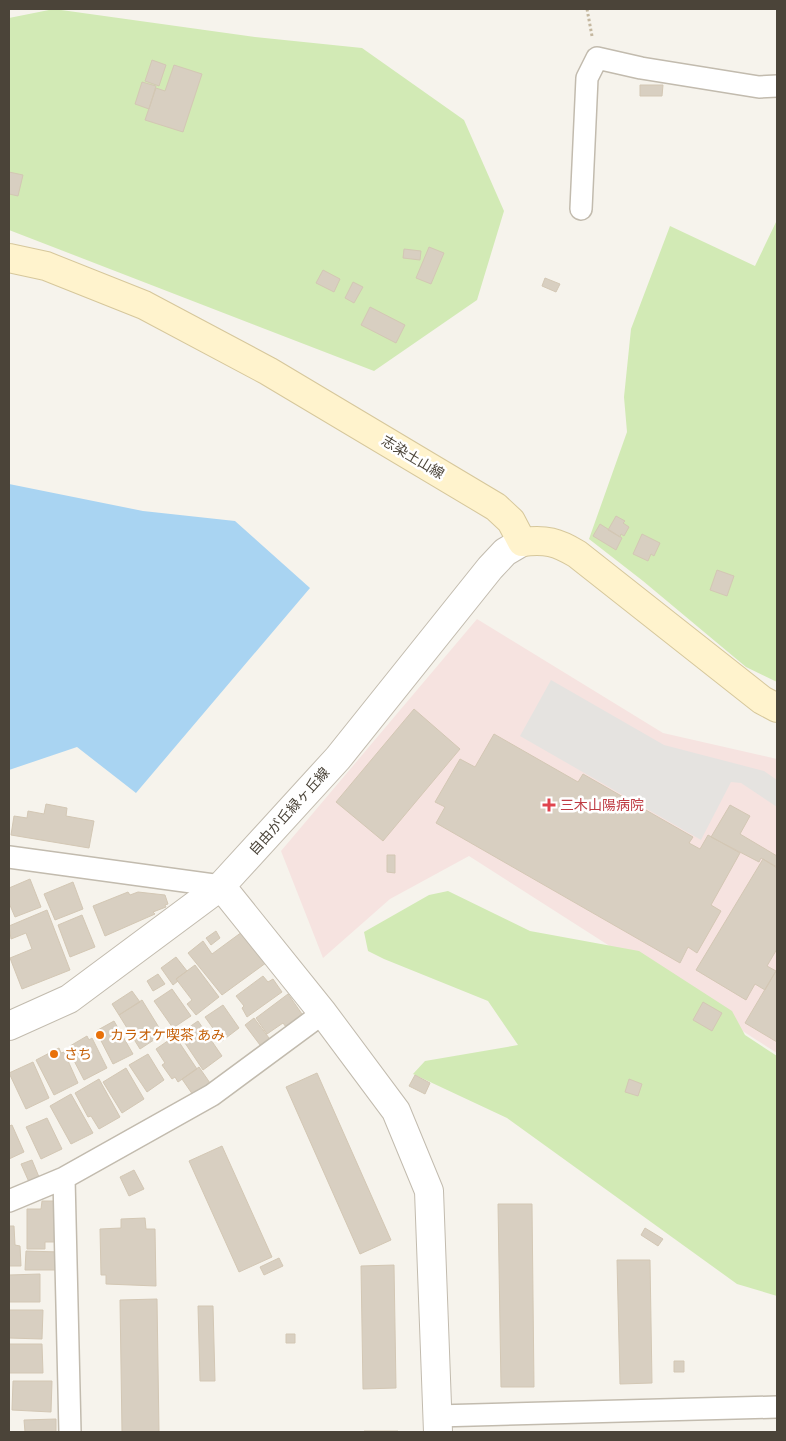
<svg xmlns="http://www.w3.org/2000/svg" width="786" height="1441" viewBox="0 0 786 1441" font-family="'Titillium Web','Noto Sans JP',sans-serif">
<rect width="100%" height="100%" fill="#f6f3ec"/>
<path fill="#f6e3e0" d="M477 619 663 733 777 759V1053L469 856 390 899 323 958 281 851Z"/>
<path fill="#d2eab5" d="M54 9 255 37 362 48 464 120 504 211 477 300 374 371 9 230V18Z
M777 220V682L746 667 643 581 589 539 627 432 624 397 631 329 670 226 755 266Z
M448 891 530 931 639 951 732 1011 745 1035 777 1056V1296L737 1284 507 1118 413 1074 425 1061 518 1045 488 1001 384 959 368 951 364 932 429 895Z"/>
<path fill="#e5e3e0" d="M551 680 664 745 764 771 777 780V807L741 783 731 782 701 840 520 736Z"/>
<path fill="#a9d4f2" d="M9 484 143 511 235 521 310 588 136 793 77 747 9 770Z"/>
<path fill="#d8cfc1" stroke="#d3c7b4" d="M152 60 166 65 159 86 145 81Z
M174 65 202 74 183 132 145 120 156 88 165 91Z
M142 82 156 86 149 109 135 104Z
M640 85H663L662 96H640Z
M9 172 23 175 18 196 9 194Z
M429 247 444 253 431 284 416 278Z
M404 249 421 251 420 260 403 258Z
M323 270 340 279 334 292 316 283Z
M545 278 560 284 556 292 542 286Z
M353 282 363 287 354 303 345 298Z
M370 307 405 325 396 343 361 325Z
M616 516 625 521 623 523 629 527 624 536 621 534 620 537 608 530Z
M600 524 622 538 616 550 593 536Z
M642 534 660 543 654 556 651 554 648 561 633 554Z
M717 570 734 576 727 596 710 590Z
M414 709 460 749 383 841 336 802Z
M494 734 578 782 583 774 693 837 689 843 700 849 708 835 740 853 711 905 721 911 697 953 688 947 680 963 436 823 445 807 435 802 460 759 475 767Z
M46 804 67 808 66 816 94 821 89 848 11 835 14 816 27 818 28 811 44 814Z
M730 805 750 816 740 834 777 856V867L761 858 759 862 711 837Z
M387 855H395V873L387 872Z
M763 859 777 868V949L767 966 776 971 765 990 755 984 746 1000 696 970Z
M30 879 41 907 15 917 9 903V888Z
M73 882 83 909 55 920 44 894Z
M128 892 130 895 138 892 165 895 168 904 165 905 166 907 153 912 155 914 105 936 93 906Z
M47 910 70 970 22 989 10 958 32 949 26 933 11 939 9 926Z
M82 915 95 947 70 957 58 925Z
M246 929 270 960 222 995 188 953 203 941 212 954Z
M216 931 220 938 211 945 206 938Z
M176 957 187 971 176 979 178 981 173 985 161 968Z
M195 965 219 997 196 1015 187 1004 192 1000 176 979Z
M777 969V1042L745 1023Z
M158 974 165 984 153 991 147 981Z
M263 976 268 982 273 979 282 992 247 1017 242 1008 244 1006 236 996Z
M172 989 191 1016 173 1028 154 1001Z
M132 991 140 1002 119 1015 112 1004Z
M288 994 302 1014 286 1027 283 1023 267 1034 256 1018Z
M142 1000 163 1034 140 1049 119 1015Z
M703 1002 722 1013 712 1031 693 1020Z
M223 1005 239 1028 222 1041 205 1017Z
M254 1018 272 1042 263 1049 245 1025Z
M114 1021 133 1054 113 1064 96 1031Z
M198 1021 222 1056 203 1070 179 1034Z
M87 1036 89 1040 92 1038 107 1068 84 1080 69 1051 72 1049 70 1046Z
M175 1036 197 1069 178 1082 175 1077 172 1079 162 1065 165 1063 156 1049Z
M59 1048 61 1053 64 1052 78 1083 54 1095 36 1060Z
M148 1054 164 1080 147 1092 129 1065Z
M33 1062 49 1098 26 1109 9 1073Z
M199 1067 210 1083 193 1095 182 1079Z
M126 1068 144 1099 122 1113 103 1082Z
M317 1073 391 1240 360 1254 286 1087Z
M415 1075 430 1083 425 1094 409 1086Z
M99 1079 120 1117 99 1129 91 1116 88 1117 75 1093Z
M629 1079 642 1084 638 1096 625 1092Z
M71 1094 93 1133 71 1144 50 1106Z
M47 1118 62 1149 41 1159 26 1127Z
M12 1125 24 1152 9 1159V1126Z
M222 1146 272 1257 239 1272 189 1161Z
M32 1160 39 1177 29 1182 21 1164Z
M134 1170 144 1189 129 1196 120 1177Z
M42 1201H56L58 1242H45V1249H27V1209H41Z
M498 1204H532L534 1387H501Z
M145 1218 146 1229H155L156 1286 106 1284V1275H101L100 1229 121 1228V1219Z
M9 1226H14L15 1245 20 1246 21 1266H9Z
M645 1228 663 1239 658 1246 641 1235Z
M26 1251 60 1252V1270H25Z
M279 1258 283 1266 264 1275 260 1267Z
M617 1260H650L652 1383 620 1384Z
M394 1265 396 1388 363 1389 361 1266Z
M40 1274V1302H9V1275Z
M157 1299 159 1432H122L120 1300Z
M198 1306H213L215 1381H200Z
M9 1310H43L42 1339 9 1338Z
M286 1334H295V1343H286Z
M9 1344H42L43 1373H9Z
M674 1361H684V1372H674Z
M13 1381H52L51 1412 12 1410Z
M56 1419V1432H25L24 1420Z
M364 1431H398V1432H364Z"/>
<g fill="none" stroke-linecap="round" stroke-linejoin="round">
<g stroke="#c2bbae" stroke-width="24">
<path id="minor" d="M581 209 587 78 597 58 641 68 759 87 777 86
M9 857 221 886
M64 1178 70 1432
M9 1201 64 1178 212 1095 323 1013
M437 1416 777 1407"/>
</g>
<g stroke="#c2bbae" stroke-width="30">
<path id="tertiary" d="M221 886 323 1013 396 1111 429 1191 438 1432
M9 1026 69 999 221 886 338 758 490 568 505 552 522 542"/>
</g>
<g stroke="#d6c79b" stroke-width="30">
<path id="secondary" d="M9 258 46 266 144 305 268 371 496 507 511 521 522 542C546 539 557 542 577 554L762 700 777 708"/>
</g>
<path stroke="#c4b79f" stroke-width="3" stroke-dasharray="2.5 2.5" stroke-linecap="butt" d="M587 9 592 36"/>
<use href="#minor" stroke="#fff" stroke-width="21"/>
<use href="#tertiary" stroke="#fff" stroke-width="28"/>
<use href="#secondary" stroke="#fff3cd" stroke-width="28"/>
</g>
<path fill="#e0444e" stroke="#fff" stroke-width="2" d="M546.5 797.5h5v5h5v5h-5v5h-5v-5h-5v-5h5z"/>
<g fill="#e8710a" stroke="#fff" stroke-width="2">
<circle cx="100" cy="1035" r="5"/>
<circle cx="54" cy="1054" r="5"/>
</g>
<g text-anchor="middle" stroke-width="5" stroke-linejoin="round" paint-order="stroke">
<g font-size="14" fill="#4b4439" stroke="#fff">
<text transform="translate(413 457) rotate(31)" y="5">志染土山線</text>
<text transform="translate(289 811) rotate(-48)" y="5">自由が丘緑ヶ丘線</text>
</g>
<g font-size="14" fill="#be3a42" stroke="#fff" text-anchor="start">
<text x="560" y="810">三木山陽病院</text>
</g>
<g font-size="14" fill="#c56008" stroke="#fff" text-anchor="start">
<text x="110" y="1040">カラオケ喫茶 あみ</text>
<text x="64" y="1059">さち</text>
</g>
</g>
<rect width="786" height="1441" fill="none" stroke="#4b4439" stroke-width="20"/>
</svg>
